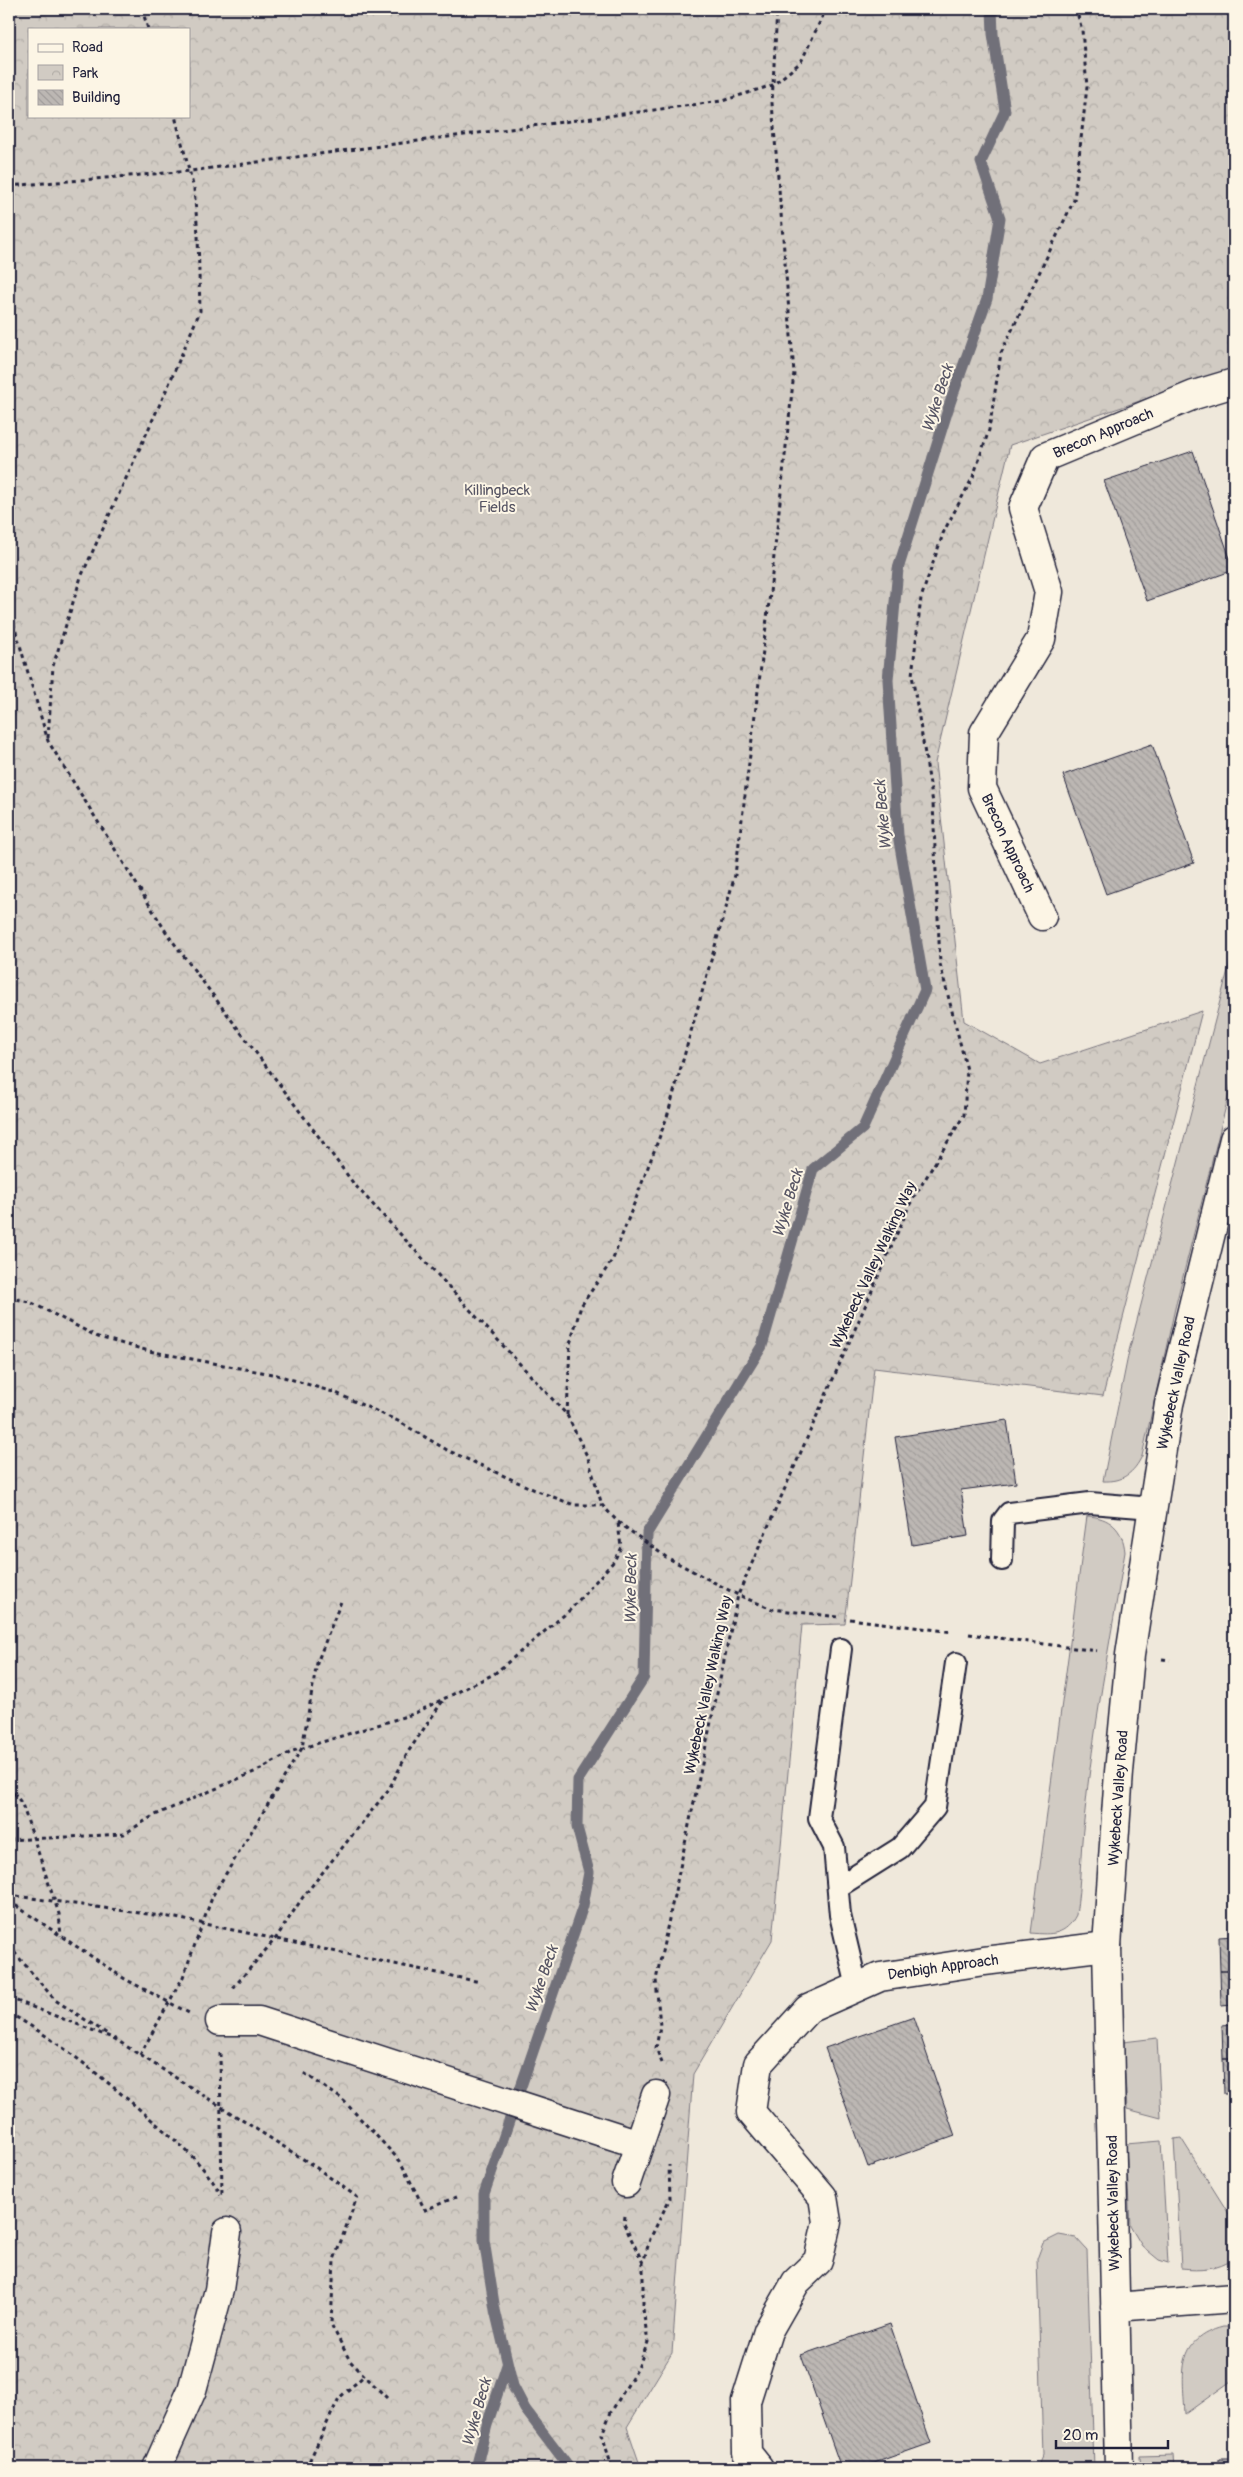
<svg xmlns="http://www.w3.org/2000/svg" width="1243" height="2477" viewBox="0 0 1243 2477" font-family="Pangolin,sans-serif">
<defs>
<pattern id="park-crowns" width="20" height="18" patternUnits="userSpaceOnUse" patternTransform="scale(1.25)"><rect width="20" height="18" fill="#d1cbc3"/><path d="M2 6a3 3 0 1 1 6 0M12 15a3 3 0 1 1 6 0" fill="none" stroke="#b3aea8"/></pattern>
<pattern id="building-back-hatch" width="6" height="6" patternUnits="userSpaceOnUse" patternTransform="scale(1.25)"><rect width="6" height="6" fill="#bcb7b3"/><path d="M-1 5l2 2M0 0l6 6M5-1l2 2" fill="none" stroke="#a19d9b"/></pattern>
</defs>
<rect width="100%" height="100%" fill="#efe8db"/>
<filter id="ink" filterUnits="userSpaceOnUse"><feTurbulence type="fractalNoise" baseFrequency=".02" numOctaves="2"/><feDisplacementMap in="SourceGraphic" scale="10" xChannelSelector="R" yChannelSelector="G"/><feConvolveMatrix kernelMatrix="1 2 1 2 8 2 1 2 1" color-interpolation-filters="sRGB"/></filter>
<g filter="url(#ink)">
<path fill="#d1cbc3" stroke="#7a767f" d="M1234 947V1074L1175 1308 1142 1456C1134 1473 1122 1482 1103 1481L1129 1351Z
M1087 1516C1110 1517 1123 1529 1125 1552 1110 1641 1093 1730 1084 1820 1080 1852 1081 1884 1076 1915 1066 1935 1052 1935 1031 1933Z
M1157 2038 1161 2118 1127 2109 1123 2042Z
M1181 2138 1234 2222V2258C1217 2269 1201 2270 1181 2268L1174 2139Z
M1161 2141 1168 2263 1159 2260 1142 2246 1130 2226 1126 2144Z
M1059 2235 1076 2238 1087 2250 1094 2468H1037L1043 2454 1037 2259 1043 2243Z
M1223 2327H1234V2379L1185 2414C1183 2374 1175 2339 1223 2327Z
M1173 2455 1174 2468H1141L1140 2456Z"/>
<path fill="url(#park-crowns)" stroke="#7a767f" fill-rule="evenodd" d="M9 9H1234V369L1010 445 935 763 964 1021 1040 1064 1202 1011 1103 1396 874 1368 845 1624 802 1625 772 1940 693 2074 672 2353 627 2427 641 2468H9ZM29 29H189V116H29Z"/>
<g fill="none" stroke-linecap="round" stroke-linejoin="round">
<path stroke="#716f79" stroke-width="11" d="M476 2468 487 2425 507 2365
M570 2468 525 2409 513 2386 495 2310 484 2240V2194L583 1906 589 1872 577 1827 578 1780 644 1677 647 1533 762 1346 813 1169 863 1128 925 990 898 835 888 680 898 569 950 403 987 299 1000 218 981 162 1005 111 993 34 992 9"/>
</g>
<path fill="url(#building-back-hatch)" stroke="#22223b" d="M1193 451 1234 570 1147 601 1104 481Z
M1152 744 1194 863 1106 894 1063 775Z
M1007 1420 1016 1483 961 1490 968 1536 912 1545 895 1437Z
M1234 1936V1971H1220L1219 1937Z
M1220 1971H1234V2005L1221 2006Z
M914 2017 955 2136 868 2167 825 2048Z
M1234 2024V2059H1223L1222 2025Z
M1223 2059H1234V2094H1224Z
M890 2324 931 2443 860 2468H841L801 2355Z
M1219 2459H1234V2468H1219Z"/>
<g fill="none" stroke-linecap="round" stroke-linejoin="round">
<g stroke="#22223b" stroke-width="24">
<path id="lane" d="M1002 1560 1003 1521 1009 1513 1090 1503 1153 1508
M841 1649 819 1818 834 1847 840 1915 857 1987
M838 1887 900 1848 935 1807 956 1663"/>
</g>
<g stroke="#22223b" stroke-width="31">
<path id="street" d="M1042 916 982 788 984 733 1041 639 1049 592 1023 508 1045 457 1194 395 1234 383
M220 2021H259L639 2144
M626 2183 656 2095
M157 2468 192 2390 219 2290 227 2232
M759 2468 747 2453 746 2401 768 2331 796 2282 818 2261 827 2222 823 2197 751 2112 758 2064 808 2009 880 1977 984 1961 1107 1946"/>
</g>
<g stroke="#22223b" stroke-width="31">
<path id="secondary" d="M1115 2307 1234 2298
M1119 2468 1107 1946 1119 1772 1130 1655 1169 1404 1234 1139"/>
</g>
<path stroke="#22223b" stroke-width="3" stroke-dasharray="4 4" stroke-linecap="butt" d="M142 9 148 29
M9 186 190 171 722 101 773 85 801 62 826 9
M9 608 48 741 168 935 354 1184 567 1415 588 1458 602 1505 618 1522 666 1557 738 1595 772 1609 839 1617
M48 738 53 666 81 577 169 384 200 311 198 234 194 189 175 116
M9 1297 32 1303 98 1337 149 1351 277 1375 336 1393 398 1421 447 1450 535 1490 574 1505H602
M567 1415 570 1344 581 1306 613 1259 667 1117 735 875 769 602 794 373 772 103 777 9
M850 1619 953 1632
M969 1634 1097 1651
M1162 1659 1170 1660
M9 1786 22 1804 59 1914 61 1936
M9 1840 124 1834 153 1816 261 1769 293 1751 413 1714 494 1674 570 1610 614 1561 621 1547 618 1523
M9 1895 176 1918 480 1982
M9 1901 125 1979 189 2013
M9 1946 55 2000 109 2035
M233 1988 276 1938 303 1897 389 1789 408 1752 444 1699
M9 1998 115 2039 314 2166 357 2197 334 2260 331 2324 350 2361 387 2398
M9 2013C60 2042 102 2077 146 2115 174 2139 203 2162 221 2195
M220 2053 222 2196
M140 2055 183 1977 213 1895 302 1748 317 1663 342 1599
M662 2063 656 2048 660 2026 656 1980 738 1595 910 1204 964 1115 967 1070 940 964 933 803 912 675 921 598 944 531 973 477 989 430 1001 353 1074 200 1087 87 1082 30 1076 9
M304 2073 342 2099 400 2161 425 2210 456 2197
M625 2216 624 2224 643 2263
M306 2468 339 2398 365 2375
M612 2468 602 2434 611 2412 638 2368 648 2342 643 2309V2263L650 2239 670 2198 669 2165"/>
<use href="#lane" stroke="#fcf5e5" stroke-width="20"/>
<use href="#street" stroke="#fcf5e5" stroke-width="28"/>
<use href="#secondary" stroke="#fcf5e5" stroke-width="28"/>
</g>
</g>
<g text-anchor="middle" stroke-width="4" stroke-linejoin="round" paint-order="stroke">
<g font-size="15" fill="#22223b" stroke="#fcf5e5">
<text transform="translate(1103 433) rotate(-23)" y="5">Brecon Approach</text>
<text transform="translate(1008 843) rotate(65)" y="5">Brecon Approach</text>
<text transform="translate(873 1265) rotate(-65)" y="5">Wykebeck Valley Walking Way</text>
<text transform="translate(1176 1383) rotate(-78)" y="5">Wykebeck Valley Road</text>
<text transform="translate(708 1685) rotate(-78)" y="5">Wykebeck Valley Walking Way</text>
<text transform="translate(1118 1798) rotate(-86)" y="5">Wykebeck Valley Road</text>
<text transform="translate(943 1967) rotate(-8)" y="5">Denbigh Approach</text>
<text transform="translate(1113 2203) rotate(-91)" y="5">Wykebeck Valley Road</text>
</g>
<g font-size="15" fill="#575564" stroke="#fcf5e5">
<text x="497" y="495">Killingbeck<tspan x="497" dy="17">Fields</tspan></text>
</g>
<g font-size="16" font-style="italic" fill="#575564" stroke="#fcf5e5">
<text transform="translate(937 398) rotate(-72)" y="6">Wyke Beck</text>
<text transform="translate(882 815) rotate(-95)" y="6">Wyke Beck</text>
<text transform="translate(787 1203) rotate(-73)" y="6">Wyke Beck</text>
<text transform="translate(630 1589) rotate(-89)" y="6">Wyke Beck</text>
<text transform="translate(541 1979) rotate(-71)" y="6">Wyke Beck</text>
<text transform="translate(476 2412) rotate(-74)" y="6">Wyke Beck</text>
</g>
</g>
<rect width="1243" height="2477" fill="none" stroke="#fcf5e5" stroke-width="30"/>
<rect x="15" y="15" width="1213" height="2447" fill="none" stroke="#22223b" stroke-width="2" filter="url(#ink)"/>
<rect x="28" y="28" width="162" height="90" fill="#fcf5e5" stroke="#a5a1a1"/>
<rect x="38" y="44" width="25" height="8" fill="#fcf5e5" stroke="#a5a1a1"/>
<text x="72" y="52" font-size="15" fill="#22223b">Road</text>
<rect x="38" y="65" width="25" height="15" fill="url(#park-crowns)" stroke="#a5a1a1"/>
<text x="72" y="78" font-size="15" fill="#22223b">Park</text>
<rect x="38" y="90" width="25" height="15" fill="url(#building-back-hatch)" stroke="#a5a1a1"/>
<text x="72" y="102" font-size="15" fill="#22223b">Building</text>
<path d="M1056 2440v8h112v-8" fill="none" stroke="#22223b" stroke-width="2.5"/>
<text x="1063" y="2440" font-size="15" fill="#22223b" stroke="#fcf5e5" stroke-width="4" paint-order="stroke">20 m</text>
</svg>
